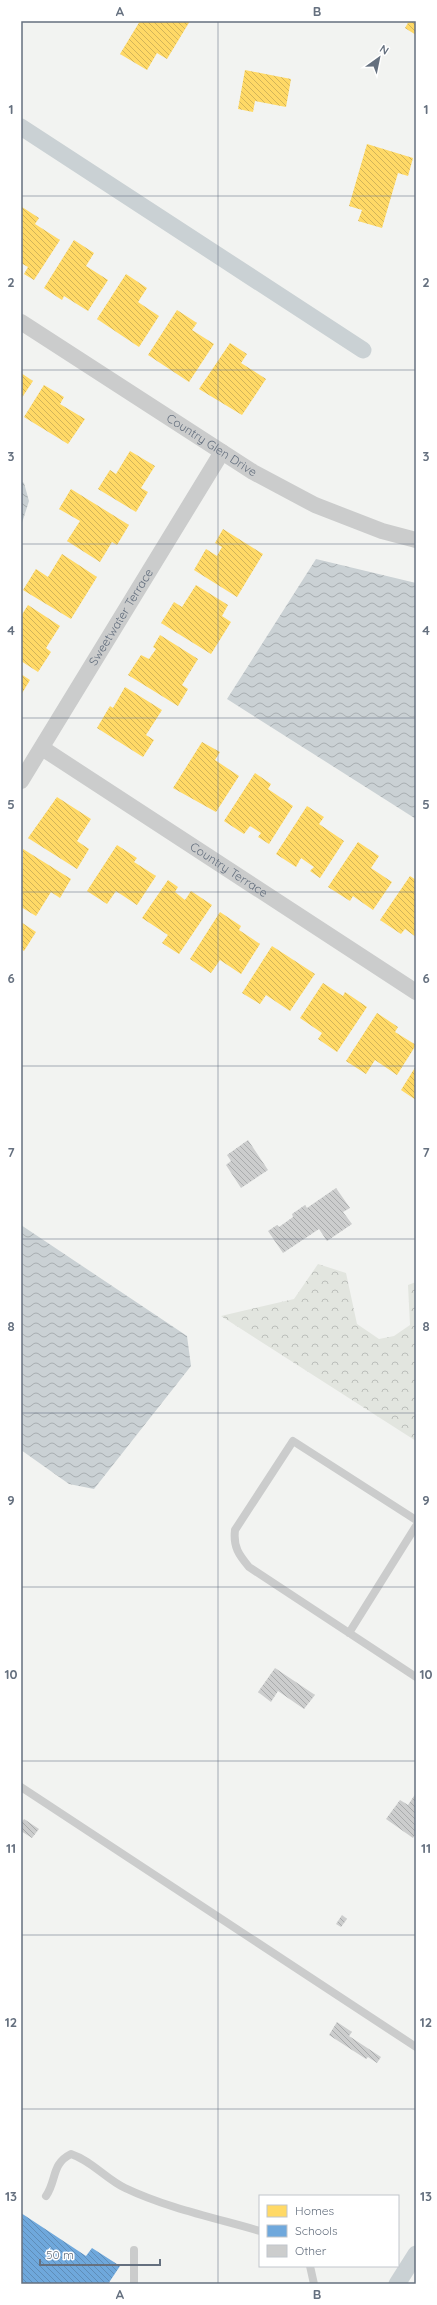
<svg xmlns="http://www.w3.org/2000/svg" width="437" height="2305" viewBox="0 0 437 2305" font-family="Quicksand,sans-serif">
<defs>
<pattern id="forest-crowns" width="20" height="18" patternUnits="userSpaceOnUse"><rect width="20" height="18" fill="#e2e5df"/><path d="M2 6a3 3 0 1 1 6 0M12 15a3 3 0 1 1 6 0" fill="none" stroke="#bbbeba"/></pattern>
<pattern id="water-waves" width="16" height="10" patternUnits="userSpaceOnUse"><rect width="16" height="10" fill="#cad1d4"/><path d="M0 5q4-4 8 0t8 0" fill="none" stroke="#a8aeb1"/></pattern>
<pattern id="homes-back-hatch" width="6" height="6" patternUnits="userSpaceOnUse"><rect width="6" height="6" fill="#ffd966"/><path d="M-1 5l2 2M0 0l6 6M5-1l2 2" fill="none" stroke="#d2b459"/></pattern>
<pattern id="schools-back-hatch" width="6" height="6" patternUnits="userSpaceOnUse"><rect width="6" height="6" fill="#6fa8dc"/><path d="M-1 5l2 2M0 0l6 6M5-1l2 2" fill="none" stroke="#5f8db8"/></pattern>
<pattern id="building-back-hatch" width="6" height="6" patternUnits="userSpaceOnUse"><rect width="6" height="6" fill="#cccdcd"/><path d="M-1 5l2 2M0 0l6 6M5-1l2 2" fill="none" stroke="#a9abac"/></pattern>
</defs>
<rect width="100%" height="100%" fill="#f2f3f1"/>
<path fill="url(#forest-crowns)" d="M318 1264 346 1273 357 1324 379 1339 394 1336 410 1325 408 1285 416 1282V1441L221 1316 294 1299Z"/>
<path fill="url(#water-waves)" d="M21 481 24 483 29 501 21 526Z
M316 559 416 583V819L227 699Z
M21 1225 187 1336 191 1366 94 1489 69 1484 21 1450Z"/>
<path fill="url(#homes-back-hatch)" d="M140 21H190L167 59 157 53 147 70 120 54Z
M409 21H416V35L405 28Z
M245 70 291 79 286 107 255 101 253 112 238 109Z
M367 144 413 158 408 176 398 173 382 228 358 221 362 210 349 206Z
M22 207 39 218 35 224 60 240 34 280 24 274 28 267 21 263Z
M74 240 94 253 86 266 108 280 88 311 64 296 62 300 44 288Z
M126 274 147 288 138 302 159 316 139 347 97 319Z
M177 310 197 323 192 330 214 344 189 382 148 355Z
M230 343 247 354 241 363 266 379 242 415 199 389Z
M21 373 33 381 21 399Z
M44 385 64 397 60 404 85 419 68 444 24 417Z
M130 451 155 466 141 488 148 492 136 512 98 489 110 470 116 474Z
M71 489 129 525 117 545 112 542 100 562 67 541 80 521 59 509Z
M223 529 263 554 237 597 194 570 206 549 217 556 222 547 215 543Z
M62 554 97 577 71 619 23 590 36 569 48 577Z
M196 585 228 605 222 616 231 622 211 654 161 623 174 602 182 607Z
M28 605 60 626 46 648 51 652 38 672 21 661V616Z
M160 635 198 659 182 685 188 689 178 706 128 675 141 655 149 659 156 649 153 647Z
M21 674 30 680 21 695Z
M125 687 162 710 146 735 154 740 143 757 97 728 110 706 113 708Z
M202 742 220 752 215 760 239 776 216 812 173 788Z
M255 773 271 784 268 789 293 806 269 844 258 837 261 833 250 826 244 834 224 821Z
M57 797 91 819 77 841 89 849 77 869 28 838Z
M307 806 324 817 319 824 344 841 320 878 310 871 314 867 301 858 296 867 276 854Z
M358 842 379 856 371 868 392 882 373 910 353 896 350 901 328 887Z
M117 845 137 858 134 862 156 876 137 905 116 891 107 904 87 891Z
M23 849 71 879 60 898 51 892 36 916 21 907Z
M410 876 416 880V937L405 929 401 934 380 920Z
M168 880 178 887 175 892 185 900 191 891 212 905 179 954 162 943 168 935 142 918Z
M220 912 241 926 239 930 260 944 241 974 220 960 211 973 190 959Z
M21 922 36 932 24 951 21 949Z
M272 946 315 974 290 1011 266 995 260 1004 242 993Z
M323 983 343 996 345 992 367 1007 337 1052 318 1039 322 1033 300 1018Z
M377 1013 398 1027 395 1032 416 1045 397 1075 375 1060 366 1074 346 1061Z
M416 1066V1100L401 1090Z"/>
<path fill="url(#schools-back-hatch)" d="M21 2213 86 2256 92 2248 120 2266 108 2284H21Z"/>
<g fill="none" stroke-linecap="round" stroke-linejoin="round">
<path stroke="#cad1d4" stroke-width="17" d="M21 127 363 350
M397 2284 416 2254"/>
</g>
<path fill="url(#building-back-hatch)" d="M248 1140 268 1170 241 1188 226 1165 231 1161 227 1155Z
M336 1188 350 1208 343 1212 352 1224 327 1241 319 1229 283 1253 268 1231 277 1225 279 1227 293 1217 292 1214 305 1205 307 1208Z
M275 1668 315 1695 304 1709 278 1691 271 1702 258 1692Z
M416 1793V1833L413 1838 386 1819 400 1800 408 1805Z
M24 1819 39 1829 32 1838 21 1831V1824Z
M342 1915 347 1919 341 1927 336 1924Z
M337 2022 352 2032 349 2036 381 2057 377 2063 368 2057 366 2059 329 2035Z"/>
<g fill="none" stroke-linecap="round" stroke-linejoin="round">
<path stroke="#cbcccc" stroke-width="8" d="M416 1520 293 1441 235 1530C233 1547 239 1555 249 1567L416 1677
M349 1633 416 1526
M21 1787 416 2047
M46 2196C57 2180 51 2164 71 2154 92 2161 106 2179 125 2188 167 2208 215 2218 260 2231
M310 2266 314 2284
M134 2284V2250"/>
<g stroke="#cbcccc" stroke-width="16">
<path id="s1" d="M21 322 253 472 315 505 382 531 416 540"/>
<path id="s2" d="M42 748 416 992"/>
<path id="s3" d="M21 781 222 452"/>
</g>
</g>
<path fill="none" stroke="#65707f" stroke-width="1" stroke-opacity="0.55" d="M218 21V2284M21 196H416M21 370H416M21 544H416M21 718H416M21 892H416M21 1066H416M21 1239H416M21 1413H416M21 1587H416M21 1761H416M21 1935H416M21 2109H416"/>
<g text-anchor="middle" stroke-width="4" stroke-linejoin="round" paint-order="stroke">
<g font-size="12" fill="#65707f" stroke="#fff">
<text dy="4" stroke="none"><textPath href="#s1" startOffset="227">Country Glen Drive</textPath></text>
<text dy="4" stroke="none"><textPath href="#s3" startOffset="192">Sweetwater Terrace</textPath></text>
<text dy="4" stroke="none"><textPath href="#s2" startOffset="223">Country Terrace</textPath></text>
</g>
</g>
<rect width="437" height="2305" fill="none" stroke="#ffffff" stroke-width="44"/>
<rect x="259" y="2195" width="140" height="72" fill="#ffffff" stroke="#c1c6cc"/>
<rect x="267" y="2205" width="20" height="12" fill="#ffd966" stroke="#c1c6cc"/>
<text x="295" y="2215" font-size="12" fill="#65707f">Homes</text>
<rect x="267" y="2225" width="20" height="12" fill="#6fa8dc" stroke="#c1c6cc"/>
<text x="295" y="2235" font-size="12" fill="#65707f">Schools</text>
<rect x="267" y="2245" width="20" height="12" fill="#cccdcd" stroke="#c1c6cc"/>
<text x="295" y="2255" font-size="12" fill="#65707f">Other</text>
<g transform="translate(379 58) rotate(33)" stroke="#ffffff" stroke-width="3" paint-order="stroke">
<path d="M0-3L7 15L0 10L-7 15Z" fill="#65707f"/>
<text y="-6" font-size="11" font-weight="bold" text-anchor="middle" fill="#65707f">N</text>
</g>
<path d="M40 2259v6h120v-6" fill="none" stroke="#65707f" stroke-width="2"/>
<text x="46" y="2259" font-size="12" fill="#65707f" stroke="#ffffff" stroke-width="3" paint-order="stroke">50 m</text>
<rect x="22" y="22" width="393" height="2261" fill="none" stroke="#65707f" stroke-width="1.5"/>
<g font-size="13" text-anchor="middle" font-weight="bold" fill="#65707f">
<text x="120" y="16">A</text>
<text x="317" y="16">B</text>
<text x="11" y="114">1</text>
<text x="426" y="114">1</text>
<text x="11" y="287">2</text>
<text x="426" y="287">2</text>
<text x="11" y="461">3</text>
<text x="426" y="461">3</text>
<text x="11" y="635">4</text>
<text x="426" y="635">4</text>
<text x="11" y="809">5</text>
<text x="426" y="809">5</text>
<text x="11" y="983">6</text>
<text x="426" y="983">6</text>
<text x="11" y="1157">7</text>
<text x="426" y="1157">7</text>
<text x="11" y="1331">8</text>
<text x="426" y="1331">8</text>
<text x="11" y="1505">9</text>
<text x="426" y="1505">9</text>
<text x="11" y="1679">10</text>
<text x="426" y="1679">10</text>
<text x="11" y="1853">11</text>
<text x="426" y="1853">11</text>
<text x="11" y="2027">12</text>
<text x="426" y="2027">12</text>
<text x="11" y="2201">13</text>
<text x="426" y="2201">13</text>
<text x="120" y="2299">A</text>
<text x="317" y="2299">B</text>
</g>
</svg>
